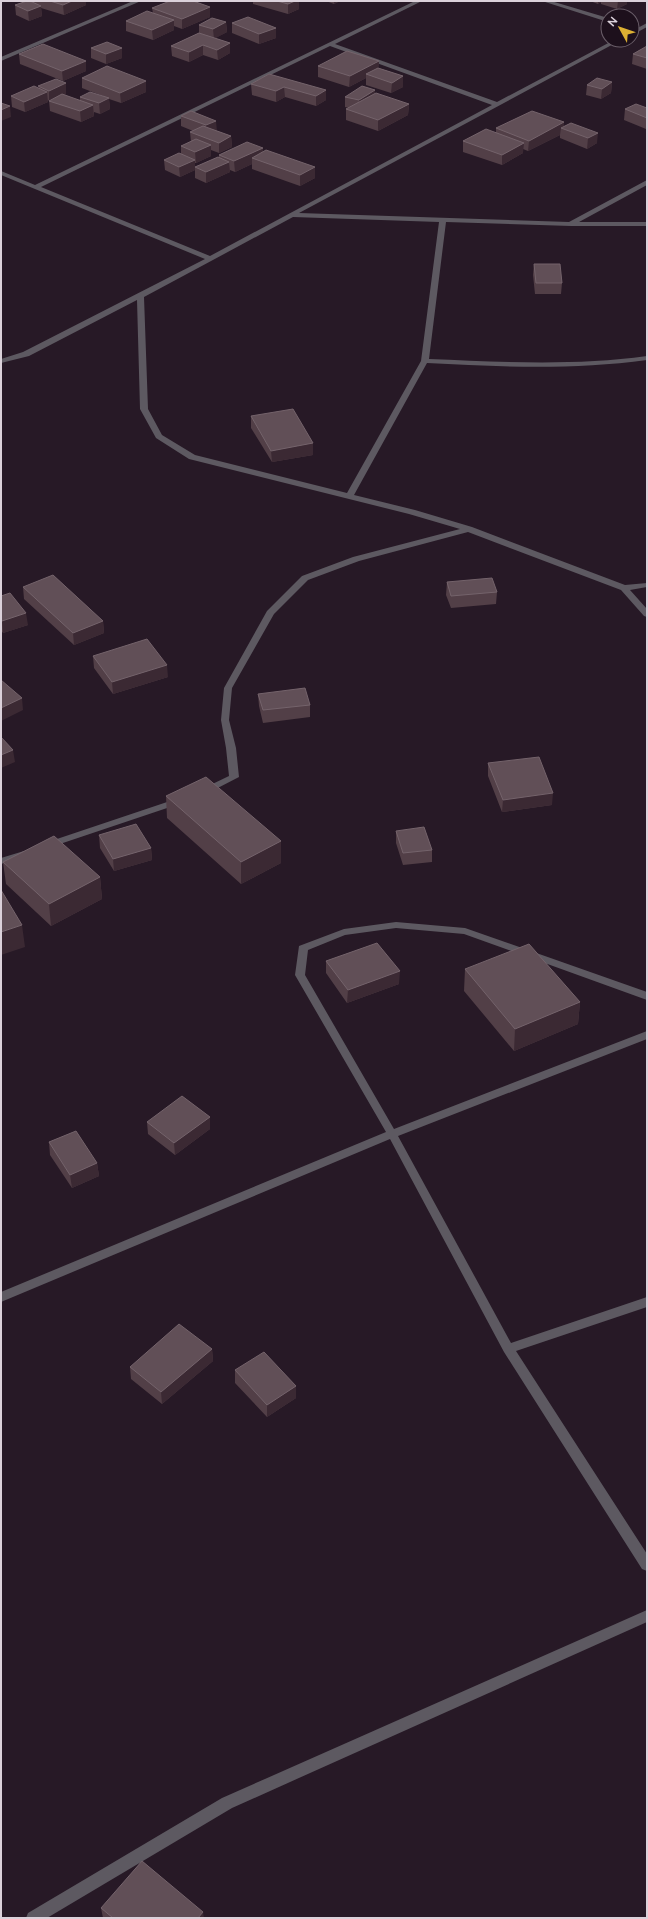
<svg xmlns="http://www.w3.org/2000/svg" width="648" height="1919" viewBox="0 0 648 1919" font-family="Raleway,sans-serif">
<rect width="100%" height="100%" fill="#271926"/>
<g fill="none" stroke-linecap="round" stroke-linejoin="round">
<path fill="#5d5961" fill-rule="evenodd" d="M133 1H141L1 61V57Z
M415 1H422L335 44 497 102 614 40H621L299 213 569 222 647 180V185L579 222H647V226H571L446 222 429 359C502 362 574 366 647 356V360C574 370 501 367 427 363L354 495 415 510 472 527 625 585 647 583V587L630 590 647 609V617L644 616 621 590 468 532 359 561 308 580 274 614 232 688 229 720 236 748 239 777 208 793H202L200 791 202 789 229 776 226 748 221 720 224 688 267 611 302 576 353 557 460 529 409 514 189 459 156 438 140 409 137 300 29 356 1 363V359L23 352 205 259 1 175V171L35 185ZM330 46 492 105 210 256 41 187ZM293 217 439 222 421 361 347 493 195 455 162 435 148 409 144 297Z
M542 1H551L608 18V22Z
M647 23V27L632 35V31Z
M179 798 184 801 182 803 51 847H45L43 845 45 843Z
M24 851 27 852 29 854 27 856 1 864V858Z
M396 922 465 928 647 992V1000L464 934 396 928 345 935 308 950 305 975 394 1129 647 1031V1039L398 1136 511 1343 647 1297V1307L516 1351 647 1554V1571L642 1569 504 1352 390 1139 1 1302V1292L386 1132 295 975 299 946 344 929Z
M647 1610V1622L232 1808 47 1918H26L28 1913 222 1798Z"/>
</g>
<path fill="#523f47" d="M22 1H86V5L64 15 41 8 42 16 29 21 16 15 15 5 24 2Z
M253 1H299V9L288 14 253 4Z
M326 1H340L334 4Z
M590 1H628L627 2V4L617 9 601 4V2L598 4Z
M152 8 210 17 182 29 174 26V30L153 40 126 31V21L153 13Z
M226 22 227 32 215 38 230 43V53L218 60 203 55 189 62 172 56 171 46 199 33V25Z
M232 23 276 28V38L259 44 232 33Z
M647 46V69L632 64 633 54Z
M91 48 122 58 106 64 91 58Z
M19 54 86 71 63 81 20 64Z
M379 61 378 68 403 76V87L391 93 366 85V78L349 87 318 77V66Z
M269 74 326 100 316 106 285 97 276 102 252 95 251 84Z
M82 78 146 92 121 103 109 99 110 109 100 114 94 112V116L81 122 50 111 49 101 48 100V102L25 112 12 107 11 96 39 88 38 86 66 94 64 95 80 101V97L103 96 82 88Z
M612 82 611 93 601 99 586 95 587 85Z
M375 90V94L409 104 408 115 378 131 346 120V109L349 108 345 107V97Z
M647 108V128L646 129 624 120 625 109Z
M191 111 217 131 231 136 232 147 219 153 211 150V156L196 163H195V167L219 157V155L263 152 315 178 300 186 252 169V164L235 172 230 170V172L206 183 195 178V170L180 177 165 170 164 160 181 154V146L191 142 190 132 193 131 181 126V116Z
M571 123 597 143 587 149 560 138V135L528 151 523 149V153L502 165 463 152V141L496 133V128L564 126Z
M534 264 562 283 561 294H535L533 275Z
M251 416 313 443V455L272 462 251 428Z
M447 582 497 592 496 604 451 608 446 595Z
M23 587 103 621 104 633 74 645 24 599Z
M1 596 28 625 3 633 1 630Z
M93 656 168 677 113 694 94 668Z
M258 694 310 705V717L263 723 259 706Z
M488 763 552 805 502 812 488 776Z
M166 796 281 841V863L241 884 167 818Z
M396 831 432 850V862L403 865 396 843Z
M99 835 151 848 152 860 114 871 100 848Z
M3 862 100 877 102 899 51 926 6 884Z
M326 961 399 984 347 1003 326 973Z
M465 969 580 1002 578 1024 514 1051 464 991Z
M210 1117V1129L175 1155 148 1134 147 1122Z
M49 1142 97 1163 99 1176 72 1188 50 1155Z
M212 1349 213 1361 162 1404 131 1379 130 1367Z
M235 1370 296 1386V1398L267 1417 235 1383Z
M101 1908 204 1918H103Z"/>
<path fill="#3b2933" d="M72 1H86V5L64 15 63 5Z
M295 1H299V9L288 14V4Z
M334 1H340L334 4Z
M598 1H601V2L598 4Z
M618 1H628L627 2V4L617 9Z
M41 6 42 16 29 21 28 11Z
M210 7V17L182 29V19Z
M174 20V30L153 40 152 30Z
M226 22 227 32 214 39 213 29Z
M276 28V38L259 44V34Z
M230 43V53L218 60 217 50Z
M203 45V55L189 62V52Z
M122 48V58L106 64V54Z
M86 61V71L63 81 62 71Z
M379 61 378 72 366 74V78L349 87 350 76Z
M403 76V87L391 93 392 83Z
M146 81V92L121 103 120 93Z
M612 82 611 93 601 99 602 89Z
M66 83V94L49 101V91Z
M284 87 285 97 276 102V91Z
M326 90V100L316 106V96Z
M375 90V100L359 111V100Z
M47 92 48 102 25 112 24 102Z
M109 98 110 109 100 114 99 103Z
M409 104 408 115 378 131V120Z
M93 105 94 116 81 122 80 111Z
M10 106 11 117 1 121V110Z
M216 121 217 131 206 136V125Z
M564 122V129L561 128 560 135 528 151 529 141Z
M598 133 597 143 587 149 588 138Z
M231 136 232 147 219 153V143Z
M524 143 523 153 502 165V155Z
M211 145V156L196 163 195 152Z
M263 148V159L252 158V164L235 172 234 161Z
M195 160V170L180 177 179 167Z
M229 162 230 172 206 183V172Z
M315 167V178L300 186V175Z
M313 443V455L272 462 271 451Z
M26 613 28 625 3 633 2 621Z
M103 621 104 633 74 645 73 633Z
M167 665 168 677 113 694 112 682Z
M22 698 23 710 1 721V708Z
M13 750 15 762 1 768V755Z
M553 793 552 805 502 812 503 800Z
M281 841V863L241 884V862Z
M151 848 152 860 114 871 113 859Z
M100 877 102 899 51 926 49 904Z
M22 925 25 947 1 955V932Z
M400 971 399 984 347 1003 348 990Z
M580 1002 578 1024 514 1051 515 1029Z
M210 1117V1129L175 1155 174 1143Z
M97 1163 99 1176 72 1188 70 1175Z
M212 1349 213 1361 162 1404 161 1392Z
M296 1386V1398L267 1417V1405Z
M203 1912 204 1918H198Z"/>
<path fill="#614f57" stroke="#74636b" d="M27 1H30L41 6 28 11 15 5Z
M50 1H72L63 5Z
M170 1H193L210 7 182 19 152 8Z
M277 1H295L288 4Z
M147 11 174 20 152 30 126 21Z
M248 17 276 28 259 34 232 23Z
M212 18 226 22 213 29 199 25Z
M199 33 230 43 217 50 203 45 189 52 171 46Z
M107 42 122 48 106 54 91 48Z
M43 44 86 61 62 71 19 54Z
M647 46V58L633 54Z
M347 51 379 61 350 76 318 66Z
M107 66 146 81 120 93 82 78Z
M378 68 403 76 392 83 366 74Z
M269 74 326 90 316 96 284 87 276 91 251 84Z
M597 78 612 82 602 89 587 85Z
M56 79 66 83 49 91 38 86Z
M34 86 47 92 24 102 11 96Z
M362 86 375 90 359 100 345 97Z
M90 92 109 98 99 103 80 97Z
M376 93 409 104 378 120 346 109Z
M62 94 93 105 80 111 49 101Z
M1 103 10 106 1 110Z
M636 104 647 108V118L625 109Z
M191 111 216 121 206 125 181 116Z
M532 111 564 122 529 141 496 128Z
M571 123 598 133 588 138 561 128Z
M203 126 231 136 219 143 190 132Z
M486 129 524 143 502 155 463 141Z
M196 139 211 145 195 152 181 146Z
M247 142 263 148 234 161 219 155Z
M266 150 315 167 300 175 252 158Z
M179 153 195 160 179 167 164 160Z
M218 157 229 162 206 172 195 167Z
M534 264H560L562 283H536Z
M293 409 313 443 271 451 251 416Z
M53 575 103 621 73 633 23 587Z
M492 578 497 592 451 596 447 582Z
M10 593 26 613 2 621 1 619V596Z
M147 639 167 665 112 682 93 656Z
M1 680 22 698 1 708Z
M305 688 310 705 263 710 258 694Z
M1 737 13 750 1 755Z
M539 757 553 793 503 800 488 763Z
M206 777 281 841 241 862 166 796Z
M136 824 151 848 113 859 99 835Z
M424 827 432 850 403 853 396 831Z
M54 836 100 877 49 904 3 862Z
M1 890 22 925 1 932Z
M377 943 400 971 348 990 326 961Z
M529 944 580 1002 515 1029 465 969Z
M182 1096 210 1117 174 1143 147 1122Z
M76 1131 97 1163 70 1175 49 1142Z
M179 1324 212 1349 161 1392 130 1367Z
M264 1352 296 1386 267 1405 235 1370Z
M142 1861 203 1912 198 1918H113L101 1908Z"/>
<rect width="648" height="1919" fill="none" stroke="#dbd1da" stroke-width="4"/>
<g transform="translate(620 28) rotate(310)"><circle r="19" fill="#1d101c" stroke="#695d68"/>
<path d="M0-3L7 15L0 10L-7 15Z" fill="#ddb133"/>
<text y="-6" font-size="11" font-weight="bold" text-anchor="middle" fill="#dbd1da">N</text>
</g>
</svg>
